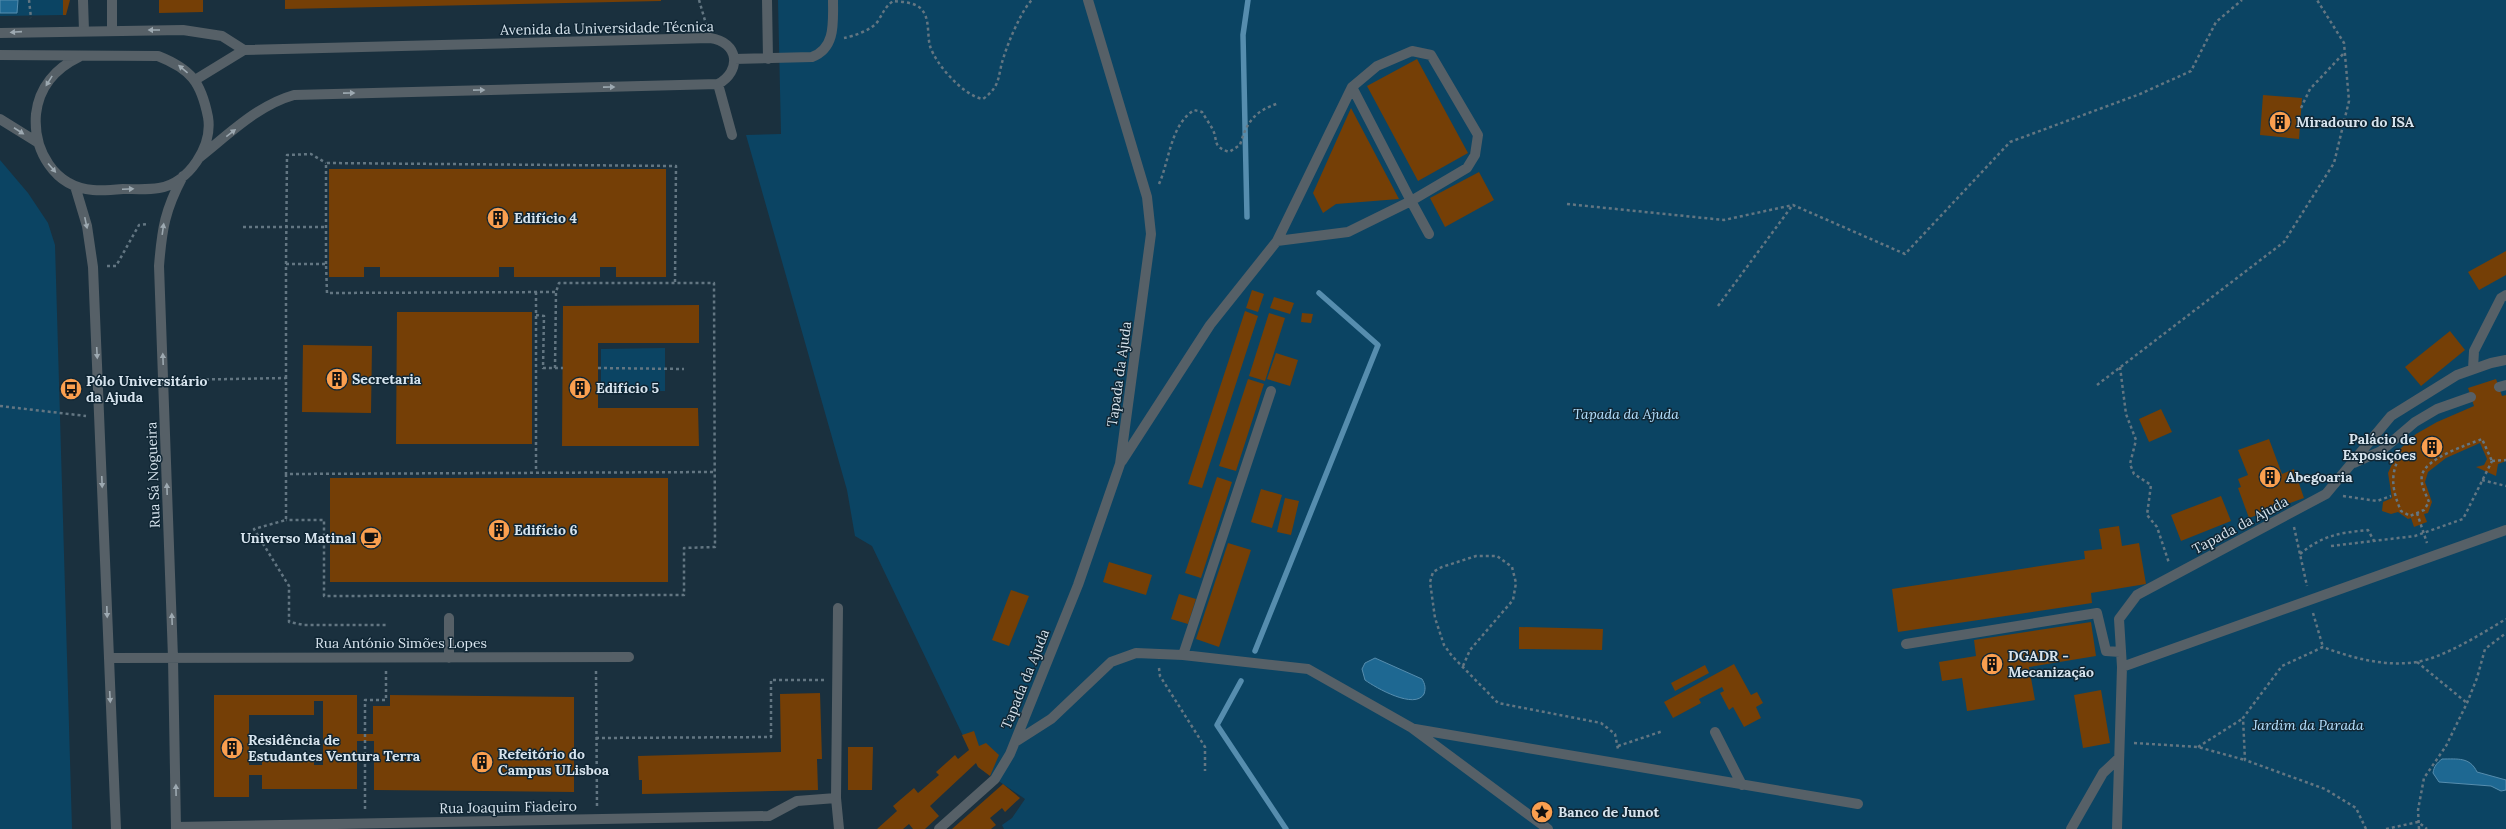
<svg xmlns="http://www.w3.org/2000/svg" width="2506" height="829" viewBox="0 0 2506 829" font-family="Lora,serif">
<rect width="100%" height="100%" fill="#1a303e"/>
<path fill="#0b4463" d="M0 0H63V15L0 16Z
M778 0H2506V829H1004L1002 825 1012 818 1025 799 978 767 872 546 855 536 847 490 746 135 781 134Z
M0 160 28 193 48 223 55 245 72 829H0Z
M665 348V391H601V349Z"/>
<path fill="#1e6892" stroke="#568dae" d="M0 0H18L17 13H0Z
M1375 658 1422 679C1425 684 1426 688 1424 694 1415 710 1376 688 1365 680L1362 669 1365 663Z
M2442 759C2458 759 2470 757 2477 772L2506 780V790L2501 791 2491 786 2439 782 2433 773C2434 766 2437 763 2442 759Z"/>
<g fill="none" stroke-linecap="round" stroke-linejoin="round">
<path stroke="#568dae" stroke-width="5.5" d="M1247 217 1243 35 1248 0
M1255 651 1378 345 1319 293
M1241 681 1217 725 1286 829"/>
</g>
<path fill="#753f06" fill-rule="evenodd" d="M63 0H70L66 15H63Z
M159 0H203V12L159 13Z
M285 0H661V1L285 9Z
M1417 59 1468 153 1418 181 1367 86Z
M2263 95 2302 98 2299 139 2260 135Z
M1351 108 1399 199 1336 204 1323 213 1313 193Z
M329 169H666V277H616V267H600V277H514V267H499V277H380V267H364V277H329Z
M1479 172 1494 200 1445 227 1430 198Z
M2506 251V275L2479 290 2468 272Z
M1252 290 1264 294 1258 312 1246 308Z
M1274 297 1294 303 1290 314 1270 308Z
M699 305V343H598V408H698L699 446H562L563 306Z
M1245 311 1258 316 1202 488 1188 484Z
M397 312H532V444H396Z
M1269 313 1285 318 1265 381 1249 376Z
M1302 313 1313 314 1311 323 1301 322Z
M2450 331 2465 350 2421 386 2405 367Z
M303 345 372 346 371 413 302 412Z
M1276 353 1298 360 1290 386 1267 379Z
M1248 379 1264 384 1236 471 1219 466Z
M2496 379 2502 396 2506 395V461L2498 464 2496 476 2476 467 2484 465 2487 459 2480 443 2446 458 2428 472 2425 482 2432 502 2428 513 2424 514 2427 522 2414 527 2411 518 2408 519 2398 512 2391 514 2382 511 2383 502 2392 498 2388 473 2398 451 2416 434 2437 422 2474 406 2468 388Z
M2161 409 2172 432 2149 442 2139 419Z
M2269 439 2282 474 2294 469 2304 498 2249 518 2238 488 2241 487 2238 479 2248 475 2238 450Z
M1217 477 1232 482 1201 578 1185 573Z
M330 478H668V582H330Z
M1261 489 1282 495 1272 528 1251 522Z
M2221 496 2231 521 2181 541 2171 515Z
M1285 498 1299 501 1291 535 1277 532Z
M2119 526 2122 546 2139 543 2146 584 2091 593 2092 603 1898 632 1892 589 2085 559 2084 551 2102 549 2099 529Z
M1228 543 1251 550 1219 647 1196 639Z
M1109 562 1152 575 1146 595 1103 582Z
M1011 590 1029 596 1009 646 992 640Z
M1179 594 1196 599 1188 624 1171 619Z
M2091 622 2096 656 2029 667 2035 700 1967 711 1962 678 1942 681 1939 662 1976 656 1974 640Z
M1519 627 1603 629 1602 650 1519 649Z
M1734 664 1751 695 1757 692 1763 703 1756 707 1761 718 1744 727 1733 707 1729 710 1720 693 1724 691 1722 687 1699 699 1701 703 1673 718 1664 702Z
M1705 665 1709 673 1675 691 1671 683Z
M2101 690 2110 743 2083 748 2074 695Z
M820 693 822 759H817L818 790 642 794V780H639L638 756 781 752 780 694Z
M214 695H357V734H373V706H390V695L574 697V792L374 790V741H357V789H262V775H249V797H214ZM314 701H323V765H314V756H262V765H249V715H314Z
M974 731 979 746 986 743 999 755 990 776 978 767 976 763 930 806 939 816 925 829H913L909 824 903 829H877L897 811 893 806 914 788 918 793 939 775 936 772 955 755 958 759 969 750 962 735Z
M848 747H873L872 790H848Z
M1003 784 1020 798 1005 812 1002 808 990 818 996 825 991 829H952Z"/>
<g fill="none" stroke-linecap="round" stroke-linejoin="round">
<path stroke="#637682" stroke-width="2.5" stroke-dasharray="3 3" stroke-linecap="butt" d="M29 0 31 18
M699 0 706 24
M844 38C854 36 872 30 878 21 883 13 885 7 893 1 902 2 916 2 922 10 930 19 927 35 930 46 936 65 964 96 983 99 1002 85 997 76 1004 56 1008 43 1022 9 1032 0
M2301 108 2310 89 2344 53
M1159 184C1170 159 1170 126 1194 110L1202 112C1205 117 1209 123 1212 128 1219 141 1211 146 1229 152L1240 145C1247 121 1255 111 1279 103
M1567 204 1724 220 1793 205 1905 254 2010 142 2140 94 2191 71 2216 22 2242 0
M243 227H326
M286 264 287 155 311 154 326 163
M326 264V163L676 166 675 283
M107 266H116L139 225 149 224
M536 292V472
M1718 306 1792 206
M536 315 544 316 543 368H563
M2120 367 2126 414 2136 440 2130 464 2134 474 2151 485 2147 515 2157 527 2169 563
M555 368 556 292
M598 368 684 369
M286 378V264H326L327 293 556 292 559 283H714L715 547 684 548V595L324 596V520H286
M176 380 286 378V474L715 472
M2097 385 2284 242 2334 163 2349 101 2344 43 2317 0
M0 406 86 416
M2402 453C2389 473 2392 490 2401 511L2410 516 2424 510 2429 502C2426 494 2420 485 2422 475 2426 458 2467 445 2482 439L2492 461
M2492 461 2506 460
M286 474V520L254 529 289 586V622L304 625H388
M2482 480 2506 486
M2343 496 2377 501 2391 496
M2417 513 2427 543
M2294 527 2307 586
M2331 546 2415 536 2463 519 2492 461
M2300 554C2323 535 2339 533 2368 530L2374 541
M2313 613 2323 647
M2417 662 2467 703
M1463 666 1470 650 1513 600 1516 583 1512 567 1497 556H1476L1442 567 1433 572 1430 582 1435 618 1444 645 1452 656 1498 703 1601 723 1615 734 1618 749
M1159 668 1160 676 1205 747V771
M596 671 597 806
M596 738 771 737V680H824
M2134 743 2198 747 2245 760
M1618 746 1663 731
M2198 747 2242 719
M365 809V700H386V671
M2366 829 2356 808 2325 789 2245 760 2243 718 2282 666 2323 647C2352 658 2385 667 2417 662 2445 657 2481 634 2506 619
M2386 829 2418 822 2427 829
M2419 829 2418 810 2424 778 2446 746 2467 703 2477 678 2485 649 2506 633"/>
<path stroke="#566067" stroke-width="10" d="M83 0 84 31
M112 0V30
M767 0 768 59
M0 33 183 30 222 36 244 50
M0 55 158 56C191 69 201 82 208 117 213 146 189 183 159 188 148 190 135 189 123 189 113 190 102 191 93 190 54 187 33 150 36 114 39 87 56 68 79 57
M734 59 812 57C836 48 833 22 833 0
M195 80 244 50 710 38C739 42 742 71 718 84L294 95C258 105 229 134 200 157
M718 84 732 135
M0 119 37 142
M75 186 87 226 93 267 116 829
M1277 241 1348 232 1411 201 1429 234
M2473 369 2474 351 2501 298 2506 295
M2499 387 2506 385
M1122 461 1210 325 1277 241 1352 87 1377 66 1412 51 1431 55 1478 135 1475 155 1467 168 1411 201 1352 87
M2354 463 2381 451 2415 422 2437 409 2471 397
M838 608 836 798 839 829
M449 618V658
M1906 644 2097 613 2106 651 2120 652
M1183 655 1271 391
M109 658 629 657
M2122 667 2506 530
M1415 729 1858 804
M1715 732 1742 785
M1015 742 1051 719 1111 662 1136 653 1183 655 1308 669 1412 728 1548 829
M176 827 769 816 797 801 836 798
M176 829 173 658 159 266C162 228 165 210 183 176
M939 829 995 779 1010 754 1078 585 1120 464 1151 234 1147 197 1088 0
M2071 829 2103 773 2119 758
M2117 829 2122 667 2119 619 2137 595 2326 494 2391 416 2457 375 2491 363 2506 360"/>
</g>
<defs><path id="oneway-solid" d="M-6-.8H1V-3.2L6.5 0L1 3.2V.8H-6Z"/></defs>
<g fill="#9da9b1">
<use href="#oneway-solid" transform="translate(154 30) rotate(180)"/>
<use href="#oneway-solid" transform="translate(16 32) rotate(176)"/>
<use href="#oneway-solid" transform="translate(183 69) rotate(-140)"/>
<use href="#oneway-solid" transform="translate(49 81) rotate(122)"/>
<use href="#oneway-solid" transform="translate(609 87) rotate(-1)"/>
<use href="#oneway-solid" transform="translate(479 90) rotate(-1)"/>
<use href="#oneway-solid" transform="translate(349 93) rotate(-1)"/>
<use href="#oneway-solid" transform="translate(19 131) rotate(33)"/>
<use href="#oneway-solid" transform="translate(231 133) rotate(-38)"/>
<use href="#oneway-solid" transform="translate(52 168) rotate(49)"/>
<use href="#oneway-solid" transform="translate(128 189) rotate(-2)"/>
<use href="#oneway-solid" transform="translate(86 223) rotate(78)"/>
<use href="#oneway-solid" transform="translate(163 229) rotate(-82)"/>
<use href="#oneway-solid" transform="translate(97 353) rotate(87)"/>
<use href="#oneway-solid" transform="translate(163 359) rotate(-92)"/>
<use href="#oneway-solid" transform="translate(102 482) rotate(88)"/>
<use href="#oneway-solid" transform="translate(167 489) rotate(-92)"/>
<use href="#oneway-solid" transform="translate(107 612) rotate(88)"/>
<use href="#oneway-solid" transform="translate(172 619) rotate(-92)"/>
<use href="#oneway-solid" transform="translate(110 697) rotate(87)"/>
<use href="#oneway-solid" transform="translate(176 790) rotate(-91)"/>
</g>
<defs>
<g id="building-disc" transform="scale(1.15)"><circle r="9.5" fill="#fa9f4f" stroke="#102634"/><path d="M-4-6H4V6H1V3H-1V6H-4ZM-2.5-4.3h1.7v1.8h-1.7ZM.8-4.3h1.7v1.8H.8ZM-2.5-1h1.7V.8h-1.7ZM.8-1h1.7V.8H.8Z" fill="#111"/></g>
<g id="bus-disc" transform="scale(1.15)"><circle r="9.5" fill="#fa9f4f" stroke="#102634"/><path d="M-5-6H5V4H4V6H2V4H-2V6H-4V4H-5ZM-3.5-4V0h7V-4ZM-3.5 1.2v1.5H-2V1.2ZM2 1.2v1.5H3.5V1.2Z" fill="#111"/></g>
<g id="cafe-disc" transform="scale(1.15)"><circle r="9.5" fill="#fa9f4f" stroke="#102634"/><path d="M-5.5-4.5H6V0H3Q3 3.5 0 3.5H-2.5Q-5.5 3.5-5.5 0ZM3-3.2v2h1.7v-2ZM-6 4.5H4V6H-6Z" fill="#111"/></g>
<g id="sight-disc" transform="scale(1.15)"><circle r="9.5" fill="#fa9f4f" stroke="#102634"/><path d="M0-6L1.8-2.2L6-1.7L2.9 1.2L3.7 5.4L0 3.3L-3.7 5.4L-2.9 1.2L-6-1.7L-1.8-2.2Z" fill="#111"/></g>
</defs>
<g fill-rule="evenodd">
<use href="#building-disc" x="2280" y="122"/>
<use href="#building-disc" x="498" y="218"/>
<use href="#building-disc" x="337" y="379"/>
<use href="#building-disc" x="580" y="388"/>
<use href="#bus-disc" x="71" y="389"/>
<use href="#building-disc" x="2432" y="447"/>
<use href="#building-disc" x="2270" y="477"/>
<use href="#building-disc" x="499" y="530"/>
<use href="#cafe-disc" x="371" y="538"/>
<use href="#building-disc" x="1992" y="664"/>
<use href="#building-disc" x="232" y="748"/>
<use href="#building-disc" x="482" y="762"/>
<use href="#sight-disc" x="1542" y="812"/>
</g>
<g text-anchor="middle" stroke-width="3" stroke-linejoin="round" paint-order="stroke">
<g font-size="14" fill="#d7e4ee" stroke="#102634">
<text transform="translate(607 28) rotate(-1)" y="5">Avenida da Universidade Técnica</text>
<text transform="translate(1119 374) rotate(-82)" y="5">Tapada da Ajuda</text>
<text transform="translate(153 475) rotate(-92)" y="5">Rua Sá Nogueira</text>
<text transform="translate(2240 525) rotate(-28)" y="5">Tapada da Ajuda</text>
<text x="401" y="648">Rua António Simões Lopes</text>
<text transform="translate(1025 679) rotate(-68)" y="5">Tapada da Ajuda</text>
<text transform="translate(508 807) rotate(-1)" y="5">Rua Joaquim Fiadeiro</text>
</g>
<g font-size="14" font-weight="bold" fill="#d7e4ee" stroke="#102634" text-anchor="start">
<text x="2296" y="127">Miradouro do ISA</text>
<text x="514" y="223">Edifício 4</text>
<text x="352" y="384">Secretaria</text>
<text x="86" y="386">Pólo Universitário<tspan x="86" dy="16">da Ajuda</tspan></text>
<text x="596" y="393">Edifício 5</text>
<text x="2416" y="444" text-anchor="end">Palácio de<tspan x="2416" dy="16">Exposições</tspan></text>
<text x="2286" y="482">Abegoaria</text>
<text x="514" y="535">Edifício 6</text>
<text x="356" y="543" text-anchor="end">Universo Matinal</text>
<text x="2008" y="661">DGADR -<tspan x="2008" dy="16">Mecanização</tspan></text>
<text x="248" y="745">Residência de<tspan x="248" dy="16">Estudantes Ventura Terra</tspan></text>
<text x="498" y="759">Refeitório do<tspan x="498" dy="16">Campus ULisboa</tspan></text>
<text x="1558" y="817">Banco de Junot</text>
</g>
<g font-size="14" font-style="italic" fill="#b5e0fe" stroke="#102634">
<text x="1626" y="419">Tapada da Ajuda</text>
<text x="2308" y="730">Jardim da Parada</text>
</g>
</g>
</svg>
